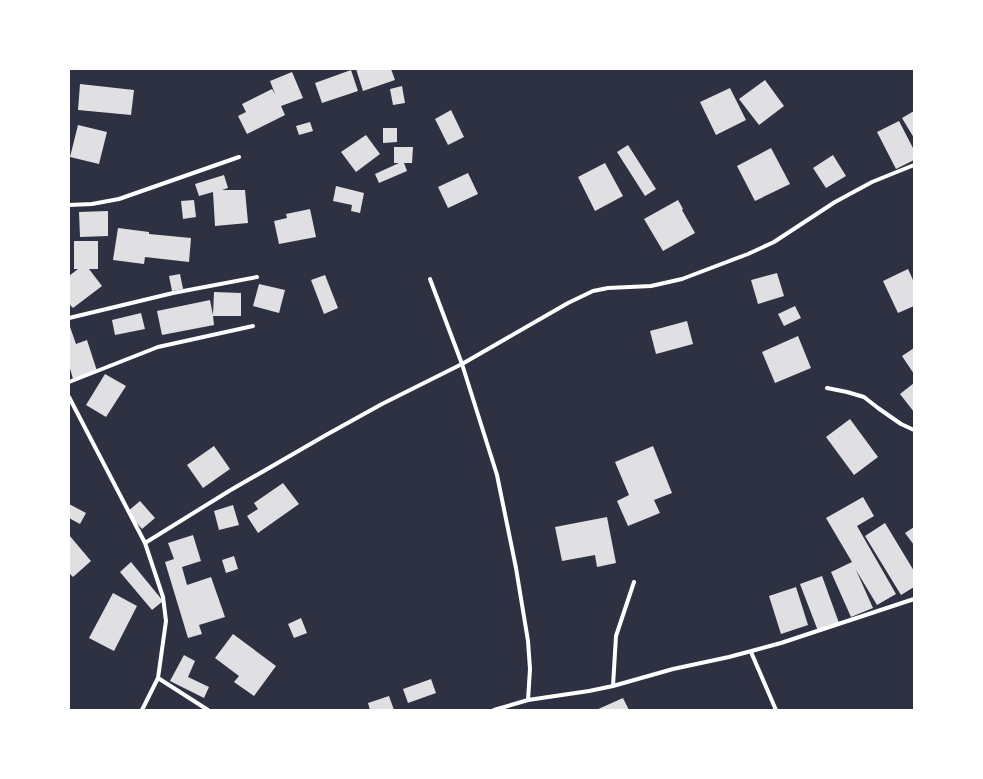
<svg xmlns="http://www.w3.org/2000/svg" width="983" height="779" viewBox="0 0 983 779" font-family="'Fira Sans Condensed',sans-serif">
<rect width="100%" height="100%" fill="#2d3142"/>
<path fill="#e0e0e3" d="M356 69H391L395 80 363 91Z
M351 70 358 91 322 103 315 83Z
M292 72 303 98 281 106 285 115 247 134 238 116 246 112 242 104 272 89 275 94 270 81Z
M765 80 784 106 759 125 739 99Z
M80 84 134 90 131 115 78 110Z
M402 86 405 103 393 105 390 89Z
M730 88 746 120 716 135 700 102Z
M451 110 464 137 448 145 435 119Z
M914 111V138L902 118Z
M899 121 914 150V160L896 169 877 132Z
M310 122 313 131 299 135 296 126Z
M78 125 107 132 99 164 70 157Z
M383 128H397V142L383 143Z
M366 135 380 154 356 172 341 152Z
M628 145 656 189 645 196 617 152Z
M394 147H413L412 163H404L407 171 379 183 375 174 399 163H394Z
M771 148 790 184 755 201 737 166Z
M833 155 846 176 826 188 813 168Z
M605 163 623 196 595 211 578 177Z
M468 173 478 194 448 208 438 187Z
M224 175 228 188 222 190H245L248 223 215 226 213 192 199 196 195 184Z
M336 186 364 193 360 213 351 211 352 205 333 201Z
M194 200 196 217 183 219 181 201Z
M678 200 683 209 682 210 695 233 663 251 644 219Z
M310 209 316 237 279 244 274 221 287 218 286 214Z
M108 211V236L80 237 79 212Z
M118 228 149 232V234L191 238 189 262 145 257 144 264 113 260Z
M74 241H98V269H89L102 286 73 308 69 304V276L78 269H74Z
M908 269 914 282V306L898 313 883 281Z
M777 273 784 296 758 304 751 280Z
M180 274 183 289 172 291 169 276Z
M325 275 338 308 324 314 311 280Z
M259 284 285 290 279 313 253 306Z
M214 292 241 293V316H213L214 325 162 335 157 311 210 300 213 315Z
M795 306 801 318 784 326 778 314Z
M141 313 145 329 115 335 112 320Z
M687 321 693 344 656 354 650 331Z
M69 324 76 344 87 340 97 371 73 379 69 365Z
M798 336 811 368 775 383 762 352Z
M914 348V374L902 356Z
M105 374 126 386 106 417 86 405Z
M914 383V412L900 394Z
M850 419 878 457 854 475 826 437Z
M214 446 230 469 203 488 187 465Z
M653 446 672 493 654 500 660 513 628 526 617 501 629 495 615 462Z
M283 483 299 504 258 533 247 516 258 509 254 503Z
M863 497 874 516 857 526 896 594 877 605 856 570 873 608 851 617 831 572 852 562 826 518Z
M140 501 155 518 142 529 127 512Z
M69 504 86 513 80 524 69 518Z
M233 505 239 525 219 530 214 511Z
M607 517 616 563 597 567 595 555 562 561 555 527Z
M885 523 914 571V587L901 595 865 536Z
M914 527V545L905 533Z
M69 535 91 561 73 577 69 573Z
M193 535 201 561 182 567 187 585 211 577 225 617 199 625 202 634 188 638 165 562 174 559 168 543Z
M234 556 238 569 226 573 222 560Z
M131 562 163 601 152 610 120 572Z
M822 576 839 623 818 631 800 584Z
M796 587 808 625 781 634 769 596Z
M113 593 137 606 114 651 89 638Z
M301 618 307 633 294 638 288 624Z
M233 634 276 666 254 696 234 682 239 676 215 658Z
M184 655 195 661 188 677 209 687 204 698 170 681Z
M431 679 436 693 408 703 403 689Z
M389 696 394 710H370L368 703Z
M623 698 629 710H596Z"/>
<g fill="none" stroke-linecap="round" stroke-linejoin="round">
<path stroke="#fff" stroke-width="4" d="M69 205 92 204 119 199 239 157
M430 279 462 364 497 475 516 568 528 641 530 669 528 700
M69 318 173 293 257 277
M69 382 158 347 253 326
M827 388 847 392 864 397 878 408 901 424 914 430
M69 397 145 543 163 597 166 621 158 678 142 710
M145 543 229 491 326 435 382 404 462 364 568 303 593 291 608 288 651 286 682 279 748 254 774 242 835 202 872 182 914 165
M751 652 776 710
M158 678 208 710
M613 686 616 636 634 582
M494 710 528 700 589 691 613 686 673 669 729 657 781 643 914 599"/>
</g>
<rect width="983" height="779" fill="none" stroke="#ffffff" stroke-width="140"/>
</svg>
